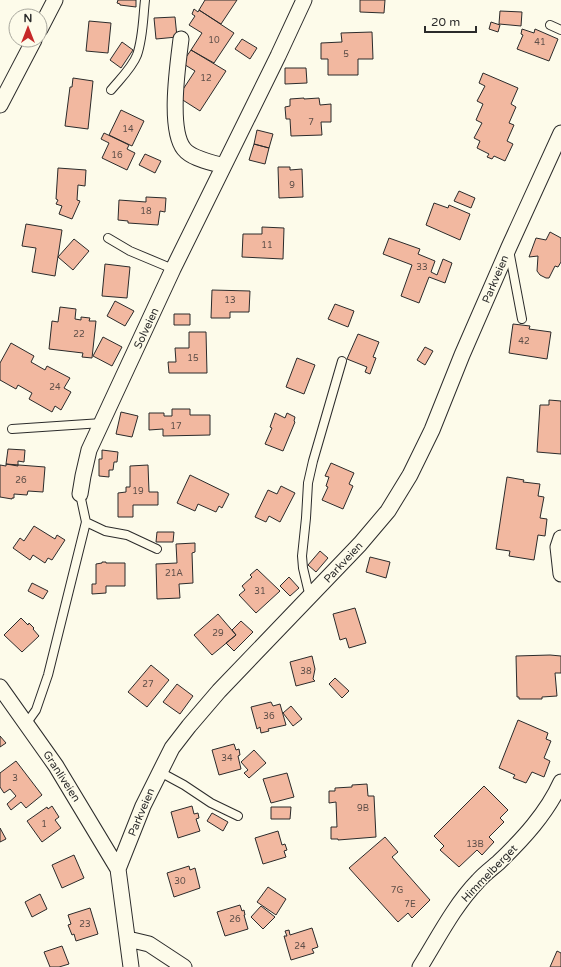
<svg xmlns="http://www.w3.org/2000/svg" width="561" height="967" viewBox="0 0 561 967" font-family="'Varela Round',sans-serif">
<rect width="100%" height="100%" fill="#fdfbea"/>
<path fill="#f2b8a0" stroke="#2b2b2b" d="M118 0H136V7L120 5V4L117 3Z
M205 0H237L221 24 199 10Z
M360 0H385L384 13 360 12Z
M194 9 198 12 199 10 234 33 214 63 191 50 202 33 189 25 195 16 192 14Z
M500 11 522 12 521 26 499 24Z
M175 17 177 37 156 39 154 18Z
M89 21 111 23 108 53 86 51Z
M491 22 500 25 498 32 489 29Z
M522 29 534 33 535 29 558 39 549 61 517 49 523 35 521 34Z
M372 32 373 59H358V75H328V59H321V43L342 42 341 33Z
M242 39 257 48 250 59 235 49Z
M122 42 133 50 121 68 110 60Z
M191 50 226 71 200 111 178 97 195 71 182 63Z
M285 68H306L307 83 285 84Z
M483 73 518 88 511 104 516 107 509 123 514 125 507 141 513 144 505 161 494 156 492 159 487 157 489 154 477 148 480 141 474 138 482 123 476 120 483 104 477 101 485 86 479 83Z
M73 78 93 81 88 129 65 126 70 87H72Z
M304 98V99L319 98 320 105 331 104V122H321L322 135 291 136 290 119H286L285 107 290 106V99Z
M121 110 144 121 132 146 109 135Z
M257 130 273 134 269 148 254 144Z
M104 133 129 145 127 149 135 153 127 170 102 158 109 143 101 139Z
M254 144 269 148 265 164 249 160Z
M145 154 161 161 155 173 139 165Z
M278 167H290V170L302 169 303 197 279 198Z
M58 168 86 170 85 186 78 185 77 200 80 201 72 219 59 214 62 206 56 204 58 200 56 199Z
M459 191 475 198 471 208 454 201Z
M146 197 166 198 165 212 160 211 158 225 128 223V221L118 220 119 200 146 202Z
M434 203 448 208 449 205 470 214 460 240 426 225Z
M26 224 62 230 55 276 32 272 36 248 22 246Z
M262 227 284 228 283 259 242 257 243 234H262Z
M550 232 561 238V262L558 267 555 266 549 278H546L540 275 537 271 538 256 529 257 536 238 546 240Z
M389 238 420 249 418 254 435 261 431 272 437 275 443 259 452 263 445 283 429 277 419 303 401 296 412 265 383 254Z
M74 239 89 251 73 270 58 257Z
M105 264 130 267 127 298 102 296Z
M212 290 250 291 249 312H230V318H211Z
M115 301 134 311 125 326 107 316Z
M335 304 354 311 348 327 328 319Z
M60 307 76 309 75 319 81 320V317L90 318 89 321H96L92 358 82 357 83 353 49 349 52 321 58 322Z
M174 314H190V325H174Z
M513 324 530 326 529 329 551 332 547 359 509 353Z
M189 332H206L207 373H169L168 362H176L175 348H189Z
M358 334 379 342 373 357 376 358 370 374 365 372 367 367 347 359Z
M103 337 122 347 112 366 93 356Z
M11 343 34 356 31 362 45 370 47 366 70 378 64 388 71 392 61 410 55 406 52 412 29 399 32 393 18 385 16 389 0 380V363Z
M425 347 433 351 425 365 417 360Z
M297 358 315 365 304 394 286 387Z
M549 400 561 401V454L537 452 540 405H549Z
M172 409H190V415H210V435L163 436V429L149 430V413H164V416H172Z
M121 412 138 416 132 437 116 434Z
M275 413 285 418 287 413 295 417 294 421 295 422 283 451 265 444 272 428 270 427Z
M8 449 25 450 24 462 18 461V466L6 464Z
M102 450 118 452 117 462H114L113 470H109V477L99 476V459H102Z
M331 463 354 473 349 484 353 486 343 509 322 500 328 487 326 486 329 477 325 476Z
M6 464 45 467 43 492 28 491 27 495 14 494V498H12V499L0 497V465L6 466Z
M148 465 149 492H158V505H133V517H118V493L126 492V487H130V466Z
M190 475 229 494 222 508 219 506 216 512 198 504 195 511 177 503Z
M507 477 524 480 523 482 540 484 538 496 544 497 540 518 547 519 545 536 538 535 534 560 509 556 510 551 496 549Z
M281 486 295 493 280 522 269 516 266 522 255 517 268 490 277 494Z
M34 526 55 539 57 535 65 540 52 560 48 558 45 563 33 555 30 560 13 548 20 538 24 541Z
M157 532H174L173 542H156Z
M195 543V552L192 553 193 583 179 584 180 598 157 599 156 564 177 563 176 544Z
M320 551 328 558 316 572 308 565Z
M370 557 390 562 386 578 366 572Z
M102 562H106V563H125V586H106V593L92 594V584H96V564L102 563Z
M257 569 280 591 256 613 239 595 245 590 242 586 252 577 250 575Z
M289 577 299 588 290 596 280 586Z
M32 583 48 591 43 599 28 591Z
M355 608 366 643 349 648 346 638 340 640 333 614Z
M218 614 236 635 212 655 194 635Z
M21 618 28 625 29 623 34 628 33 629 39 636 22 652 4 635Z
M241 621 253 632 234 651 226 643 236 635 232 630Z
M550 655 561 656V673H555L557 696 542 697V699H519V697H517L516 656Z
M312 656 315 669 313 679 315 681 296 686 290 662Z
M151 665 169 680 147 707 128 692Z
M335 678 349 691 342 698 329 684Z
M177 684 193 696 180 714 163 702Z
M271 702 273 706 280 704 286 725 268 729 269 731 261 733 260 727 257 729 251 707Z
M291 706 302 719 293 726 283 713Z
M518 720 548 733 546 739 551 741 544 758 550 761 544 777 532 772 526 783 513 778 515 775 499 768Z
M0 736 6 743 0 747Z
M234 744 236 750 239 749 240 755 238 756 241 769 219 775 212 750Z
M254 750 266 763 249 778 244 773 248 770 241 762Z
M16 761 42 795 26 808 21 802 11 810 7 804 16 796 10 789 4 793 0 787V773Z
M287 773 294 797 271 803 263 779Z
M367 784 368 796H374L376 837 338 840V839H331V827H337L336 802 329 803V791H335V788L352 787V785Z
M484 786 508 810 500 818 504 822 489 837 494 842 482 855 477 850 459 867 440 850 444 846 434 836Z
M52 806 59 817 55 820 61 828 42 842 27 821 47 807 48 809Z
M192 806 194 814 198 813 199 818 196 819 200 831 178 838 171 812Z
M271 807H291L290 819H271Z
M212 813 228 822 223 831 207 821Z
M0 828 6 839 0 842Z
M278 831 282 845 285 844 287 850 284 851 286 857 263 864 255 838Z
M385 837 398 852 392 857 430 900 412 918 408 913 398 922 349 868Z
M74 855 84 878 62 888 52 865Z
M189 866 190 870 195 868 200 888 174 897 167 873Z
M268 887 286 899 276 915 257 902Z
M40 894 47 909 32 917 25 902Z
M240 905 242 911 244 910 245 915H244L248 929 225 936 217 912Z
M261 906 275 917 263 929 251 917Z
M90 908 98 934 76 941 74 934 72 935 68 925 71 924 68 915Z
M312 928 318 947 312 949 314 953 291 960 284 936H287L285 931 289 930 290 935Z
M62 946 69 964 59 967H50L44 952Z
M557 951 561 953V967H550Z"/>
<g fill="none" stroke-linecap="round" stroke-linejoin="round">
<g stroke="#2b2b2b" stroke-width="10">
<path id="service" d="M550 25 561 30
M111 90C120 79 132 68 137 55 143 38 143 18 145 0
M108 238 130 251 173 269
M509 250 522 319
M12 429 102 423
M86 522 105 531 127 535 157 549
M313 593 308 589 303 568 302 556 306 518 308 483 313 461 342 361
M26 724 36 710 48 675 86 522 80 494
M160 772 184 785 211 803 238 816"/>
</g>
<g stroke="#2b2b2b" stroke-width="17">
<path id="minor" d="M40 29 55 0
M181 39C178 64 168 129 184 149 192 159 211 162 223 166
M0 105 34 40
M80 494 83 476 89 450 173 269 278 56 304 0
M561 538 558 547 561 574
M0 687 56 766 118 869
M128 939 149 944 184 967
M131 967 118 869 143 806 172 748 189 726 219 691 360 544 388 511 410 475 432 430 462 355 509 247 561 133
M420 967C438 938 454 906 478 881 484 874 491 869 498 863 523 839 547 813 561 782"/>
</g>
<use href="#service" stroke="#fdfbea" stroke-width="8"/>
<use href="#minor" stroke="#fdfbea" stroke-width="15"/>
</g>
<g text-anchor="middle" stroke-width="3" stroke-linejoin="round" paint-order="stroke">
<g font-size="9" fill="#5d4e48">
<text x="214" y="43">10</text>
<text x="540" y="45">41</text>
<text x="346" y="57">5</text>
<text x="206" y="81">12</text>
<text x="311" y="125">7</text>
<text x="128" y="132">14</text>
<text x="117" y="158">16</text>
<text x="292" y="188">9</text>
<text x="146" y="214">18</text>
<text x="267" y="248">11</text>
<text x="422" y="270">33</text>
<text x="230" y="303">13</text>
<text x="79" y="337">22</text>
<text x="524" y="344">42</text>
<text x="193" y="361">15</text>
<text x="55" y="390">24</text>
<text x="176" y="429">17</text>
<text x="21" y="483">26</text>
<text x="138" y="494">19</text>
<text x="174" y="576">21A</text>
<text x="260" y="594">31</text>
<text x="218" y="636">29</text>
<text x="306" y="674">38</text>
<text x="148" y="687">27</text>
<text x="269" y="719">36</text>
<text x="227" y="761">34</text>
<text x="15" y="781">3</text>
<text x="363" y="811">9B</text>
<text x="44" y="827">1</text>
<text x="475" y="847">13B</text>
<text x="180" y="884">30</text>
<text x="397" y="893">7G</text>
<text x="410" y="907">7E</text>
<text x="235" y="922">26</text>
<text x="85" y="927">23</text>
<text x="300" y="949">24</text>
</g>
<g font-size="11" fill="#2b2b2b" stroke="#fdfbea">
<text transform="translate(495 279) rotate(-67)" y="4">Parkveien</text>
<text transform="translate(146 328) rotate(-65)" y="4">Solveien</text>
<text transform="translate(343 562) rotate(-47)" y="4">Parkveien</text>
<text transform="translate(62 776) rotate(57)" y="4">Granliveien</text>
<text transform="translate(141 812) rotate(-67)" y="4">Parkveien</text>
<text transform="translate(489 873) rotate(-46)" y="4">Himmelberget</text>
</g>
</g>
<g transform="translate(28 28)"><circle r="19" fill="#fdfbea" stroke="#a9a89e"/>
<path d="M0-3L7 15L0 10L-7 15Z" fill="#c62828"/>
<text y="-6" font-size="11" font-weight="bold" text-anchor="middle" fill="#2b2b2b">N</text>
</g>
<path d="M425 26v6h51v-6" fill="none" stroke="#2b2b2b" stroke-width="2"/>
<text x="431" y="26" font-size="12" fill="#2b2b2b" stroke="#fdfbea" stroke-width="3" paint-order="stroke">20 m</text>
</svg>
